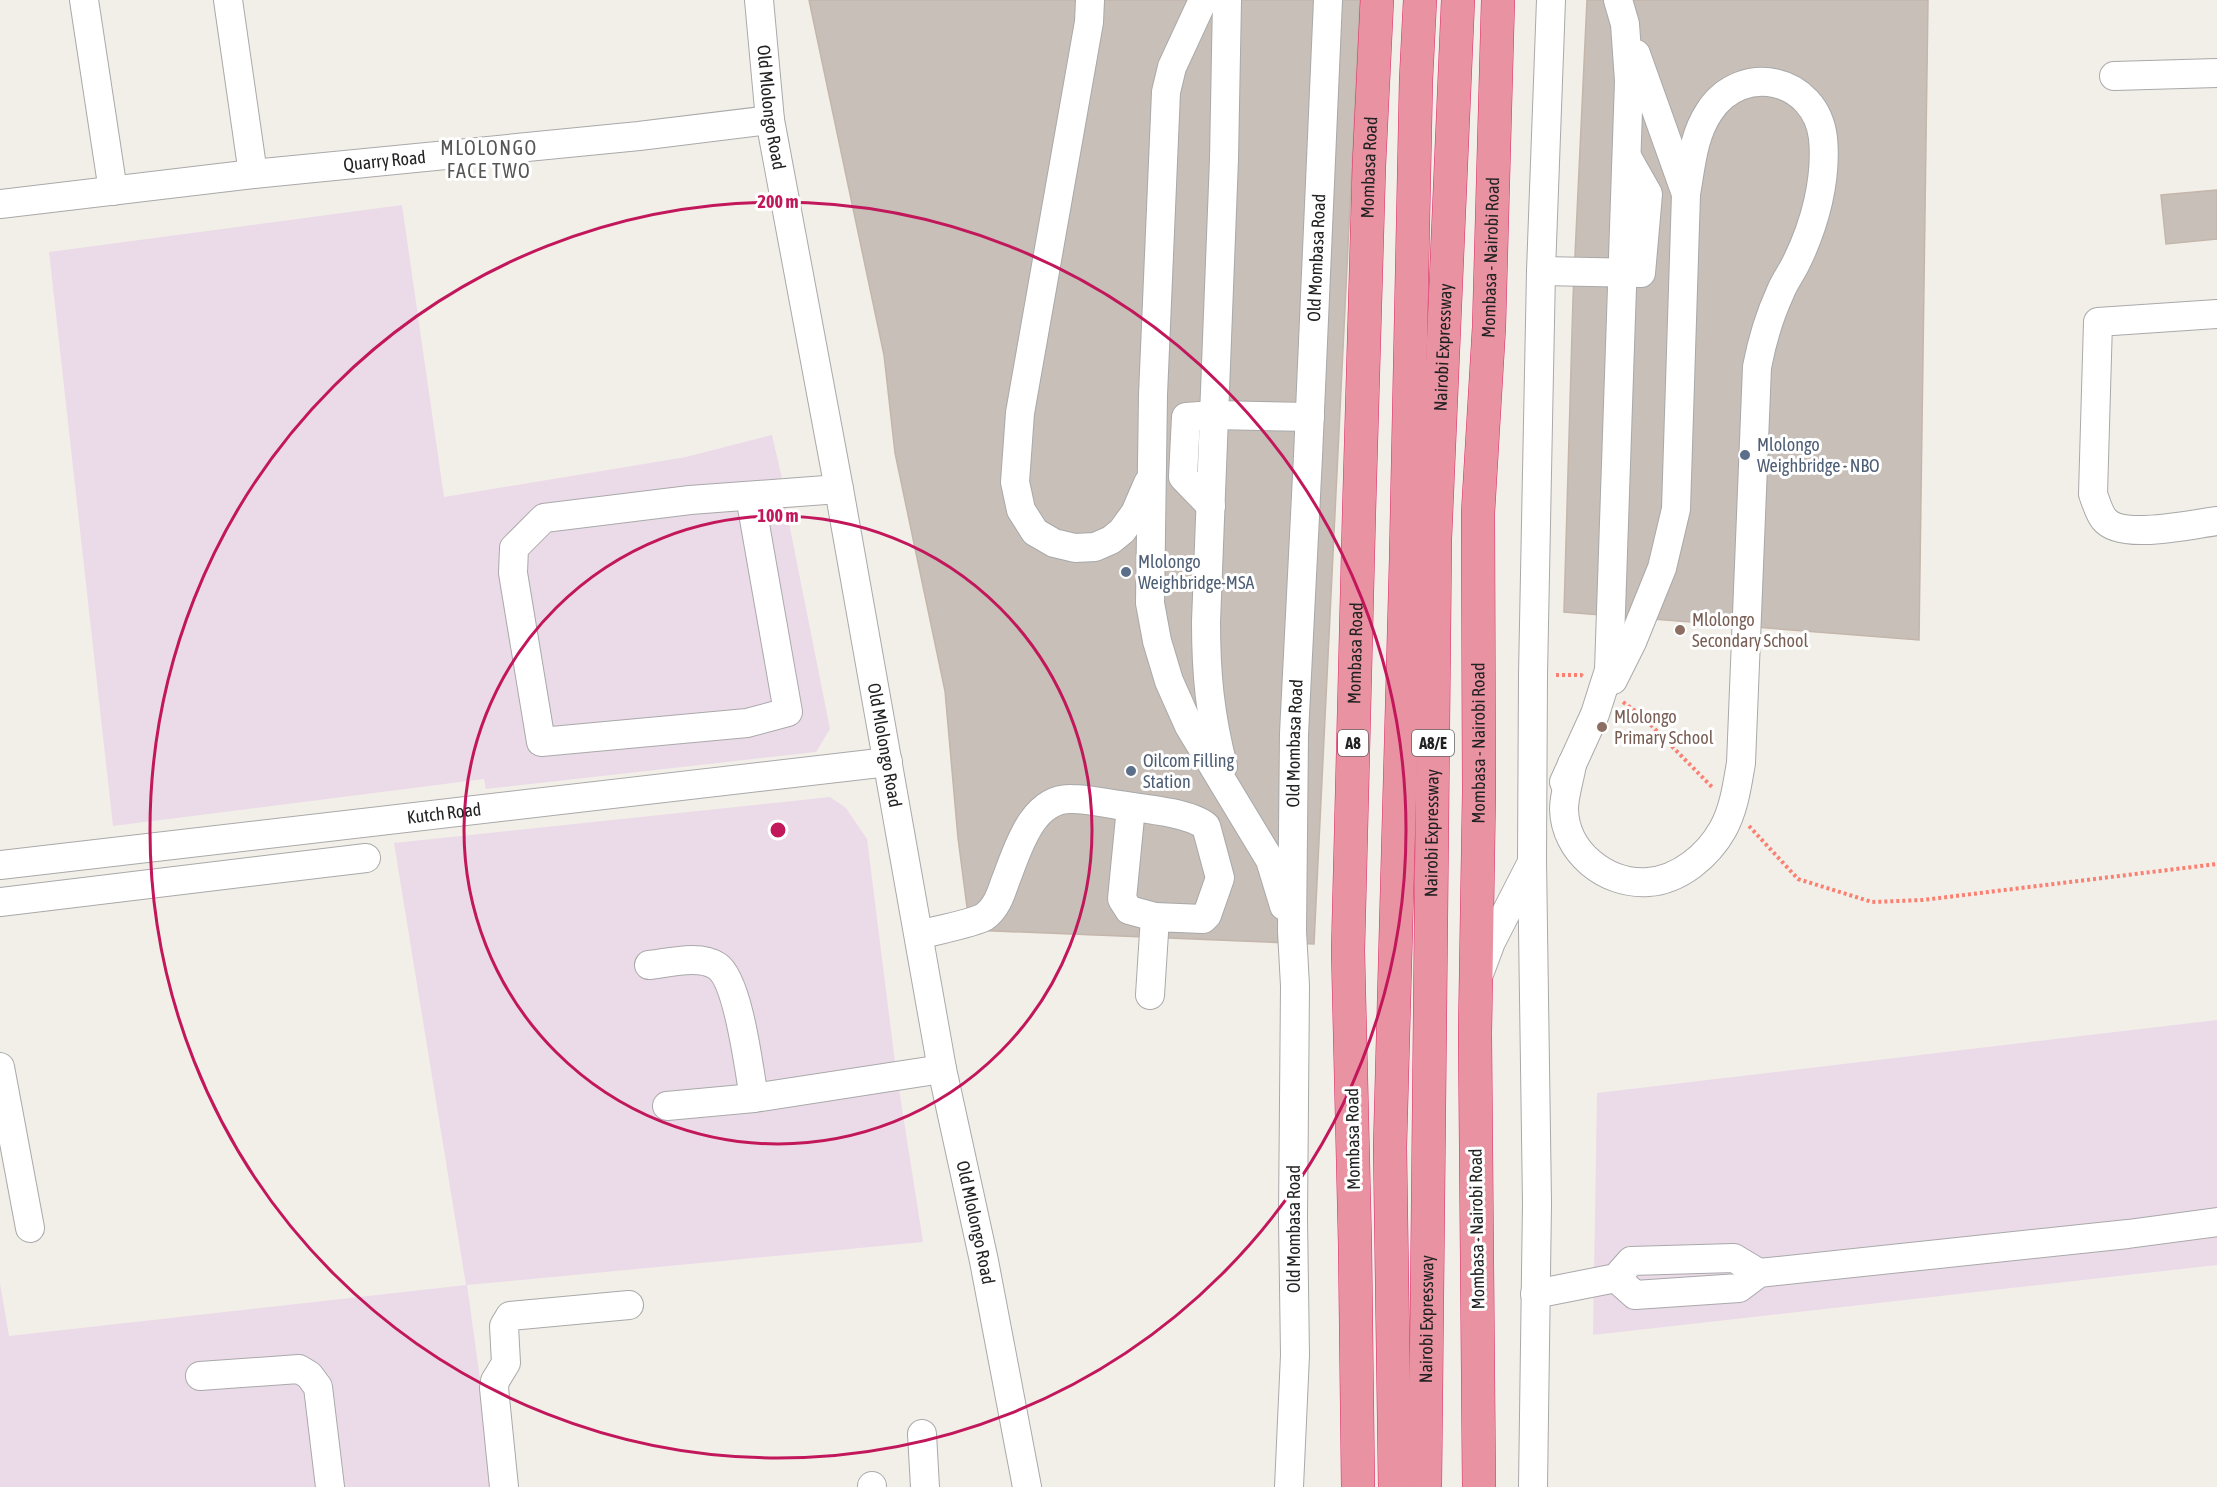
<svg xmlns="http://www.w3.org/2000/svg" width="2217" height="1487" viewBox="0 0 2217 1487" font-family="'Asap Condensed',sans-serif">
<rect width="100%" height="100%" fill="#f2efe9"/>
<path fill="#ebdbe8" d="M402 205 444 497 686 457 772 435 783 483 785 503 830 729 816 752 486 789 484 779 113 826 49 252Z
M830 797 846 808 867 839 896 1070 923 1242 467 1285 495 1487H0V1283L9 1336 466 1285 394 843Z
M2217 1020V1265L1593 1335 1597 1093Z"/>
<path fill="#c7bfb8" stroke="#c4b6ab" stroke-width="1.5" d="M809 0H1360L1314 944 970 930 958 838 945 691 895 453 884 355Z
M1587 0H1928L1919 640 1564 612 1573 298Z
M2217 190V239L2166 244 2161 195Z"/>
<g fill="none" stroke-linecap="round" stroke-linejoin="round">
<g stroke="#a9a9a9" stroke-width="30">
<g id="minor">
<path d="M84 0 113 191"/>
<path d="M228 0 253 174"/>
<path id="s1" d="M759 0 770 120 839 489 942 1069 984 1261 1027 1487"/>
<path d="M1090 0 1089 22 1020 413 1015 482 1021 510 1035 532 1054 543 1075 548 1095 547 1111 540 1122 531 1135 513 1148 483"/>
<path d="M1203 0 1172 67 1166 92 1153 395 1150 603 1157 641 1169 681 1189 726 1270 860 1284 906"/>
<path d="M2114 76 2217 73"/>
<path id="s2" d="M0 204 253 174 639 136 770 120"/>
<path d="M1541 271 1641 273 1648 194 1627 157"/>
<path d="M2217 314 2098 322 2093 494C2096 502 2099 513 2104 519 2121 541 2192 524 2217 521"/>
<path d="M750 496 788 712 747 723 541 742 513 573 514 548 544 518 690 500 839 489"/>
<path d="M1211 506 1183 477 1186 417 1214 415 1310 417"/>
<path d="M1613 680 1632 642 1662 568 1676 509 1686 194 1636 54"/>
<path d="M1572 764C1570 778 1564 795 1564 809 1565 852 1606 885 1648 882 1679 880 1708 856 1723 829 1734 809 1737 786 1741 763L1757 367C1762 341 1769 317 1780 293 1784 282 1792 272 1797 261 1815 224 1827 179 1823 138 1816 78 1742 61 1709 112 1693 136 1691 166 1686 194"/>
<path d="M1223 766C1210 715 1206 674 1206 622L1224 159 1227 0"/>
<path d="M1564 782 1595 714 1609 670 1629 81 1625 24 1618 0"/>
<path d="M1131 807 1122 899 1129 910 1155 917"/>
<path id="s3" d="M0 865 888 762"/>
<path d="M0 902 366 858"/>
<path d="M919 935C933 931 974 923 984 917 996 909 1001 894 1005 882 1017 852 1031 797 1072 799 1090 799 1109 804 1126 806 1148 809 1189 813 1206 826L1220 878 1207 915 1203 919 1155 917 1150 995"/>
<path d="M649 965C668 963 700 954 717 966 739 981 749 1070 754 1098"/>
<path d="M1479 974 1491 942 1531 864"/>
<path d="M0 1067 30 1228"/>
<path d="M667 1106 754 1098 942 1069"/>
<path d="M1616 1278 1635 1295 1739 1288 1759 1273 2128 1234 2217 1222"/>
<path d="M1535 1294 1616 1278 1631 1261 1734 1258 1759 1273"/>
<path d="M200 1376 299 1369 309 1375 318 1387 330 1487"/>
<path d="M922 1434 925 1487"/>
<path d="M872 1486V1487"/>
<path d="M504 1487 494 1388 495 1381 506 1363 504 1326 510 1316 629 1305"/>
<path id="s4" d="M1289 1487 1295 1355 1293 1218 1295 986 1292 931 1294 734 1308 456 1328 0"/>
<path d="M1533 1487 1537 1203 1532 860 1533 675 1541 271 1551 0"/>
</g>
</g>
<g stroke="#dc2a67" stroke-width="34">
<g id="highway">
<path id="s5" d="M1358 1487 1355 1245 1348 951 1359 513 1369 166 1377 0"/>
<path d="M1395 1487 1390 1147 1406 558 1416 80 1420 0"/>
<path id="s6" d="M1425 1487 1435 539 1458 0"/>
<path id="s7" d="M1479 1487 1475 1034 1479 792 1478 513 1489 327 1498 0"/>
</g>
</g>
<path stroke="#fa8072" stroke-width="4" stroke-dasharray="3 3" stroke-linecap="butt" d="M1556 675H1581L1584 677
M1623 702 1641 715 1713 788
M1749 826 1798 879 1872 902 1923 900 2217 864"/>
<use href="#minor" stroke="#fff" stroke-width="28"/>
<use href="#highway" stroke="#e892a2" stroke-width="33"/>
</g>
<g fill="none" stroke="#c2185b" stroke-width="3">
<circle cx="778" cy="830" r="314"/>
<circle cx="778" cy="830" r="628"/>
</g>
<g fill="#5c6f8a" stroke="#fff" stroke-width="2">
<circle cx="1745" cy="455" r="6"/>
<circle cx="1126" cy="572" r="6"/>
<circle cx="1131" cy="771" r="6"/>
</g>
<g fill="#8d6e63" stroke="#fff" stroke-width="2">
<circle cx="1680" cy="630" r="6"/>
<circle cx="1602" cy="727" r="6"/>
</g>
<g text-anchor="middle" stroke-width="6" stroke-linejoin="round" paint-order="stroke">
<g fill="#fff" stroke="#646464" stroke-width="1.5">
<rect x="1338" y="730" width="30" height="26" rx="4.5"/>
<rect x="1412" y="730" width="42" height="26" rx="4.5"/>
</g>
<g font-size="16" font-weight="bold" fill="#222">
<text x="1353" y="749">A8</text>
<text x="1433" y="749">A8/E</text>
</g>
<g font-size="18" fill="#222" stroke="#fff">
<text dy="6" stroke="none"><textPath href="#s1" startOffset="108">Old Mlolongo Road</textPath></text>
<text dy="6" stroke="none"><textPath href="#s2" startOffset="387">Quarry Road</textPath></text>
<text dy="6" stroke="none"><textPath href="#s5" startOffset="1320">Mombasa Road</textPath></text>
<text dy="6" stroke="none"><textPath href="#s4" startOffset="1230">Old Mombasa Road</textPath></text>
<text dy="6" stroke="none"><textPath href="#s7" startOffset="1230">Mombasa - Nairobi Road</textPath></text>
<text dy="6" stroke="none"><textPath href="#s6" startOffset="1140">Nairobi Expressway</textPath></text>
<text dy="6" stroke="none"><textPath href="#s5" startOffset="834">Mombasa Road</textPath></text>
<text dy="6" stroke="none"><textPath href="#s4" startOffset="744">Old Mombasa Road</textPath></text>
<text dy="6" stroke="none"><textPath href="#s7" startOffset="744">Mombasa - Nairobi Road</textPath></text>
<text dy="6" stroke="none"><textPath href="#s1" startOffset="756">Old Mlolongo Road</textPath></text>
<text dy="6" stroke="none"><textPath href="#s3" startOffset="447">Kutch Road</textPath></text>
<text dy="6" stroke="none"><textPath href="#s6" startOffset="654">Nairobi Expressway</textPath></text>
<text transform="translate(1353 1139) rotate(-91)" y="6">Mombasa Road</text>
<text dy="6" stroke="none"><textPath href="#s1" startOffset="1242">Old Mlolongo Road</textPath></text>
<text transform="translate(1294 1229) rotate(-90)" y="6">Old Mombasa Road</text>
<text transform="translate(1477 1229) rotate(-91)" y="6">Mombasa - Nairobi Road</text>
<text dy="6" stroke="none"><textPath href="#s6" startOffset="168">Nairobi Expressway</textPath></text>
</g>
<g font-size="18" fill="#4e5e75" stroke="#fff" text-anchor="start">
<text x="1757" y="451">Mlolongo<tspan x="1757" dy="21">Weighbridge - NBO</tspan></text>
<text x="1138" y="568">Mlolongo<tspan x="1138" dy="21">Weighbridge-MSA</tspan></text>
<text x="1143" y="767">Oilcom Filling<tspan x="1143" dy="21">Station</tspan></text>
</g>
<g font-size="18" fill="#785e54" stroke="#fff" text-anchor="start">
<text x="1692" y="626">Mlolongo<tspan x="1692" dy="21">Secondary School</tspan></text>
<text x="1614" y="723">Mlolongo<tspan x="1614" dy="21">Primary School</tspan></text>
</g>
<g font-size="20" letter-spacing="1.5" fill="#555" stroke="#fff">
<text x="489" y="155">MLOLONGO<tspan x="489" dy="23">FACE TWO</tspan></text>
</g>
</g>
<circle cx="778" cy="830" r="9" fill="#c2185b" stroke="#fff" stroke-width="3"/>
<g font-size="18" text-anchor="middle" font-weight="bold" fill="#c2185b" stroke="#fff" stroke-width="6" stroke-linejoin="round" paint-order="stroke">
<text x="778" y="208">200 m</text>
<text x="778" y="522">100 m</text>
</g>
</svg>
